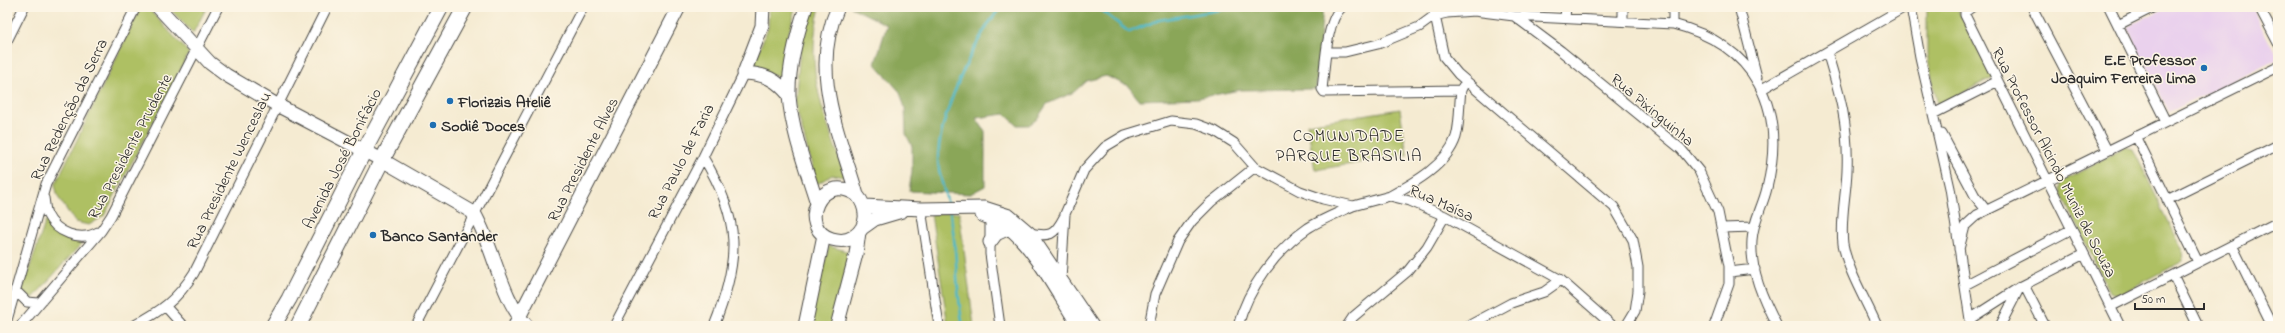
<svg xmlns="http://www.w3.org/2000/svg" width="2285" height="333" viewBox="0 0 2285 333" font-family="'Indie Flower',sans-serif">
<rect width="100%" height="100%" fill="#fcf5e5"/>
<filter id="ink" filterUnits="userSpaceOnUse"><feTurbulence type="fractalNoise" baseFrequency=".025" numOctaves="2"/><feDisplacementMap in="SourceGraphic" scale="8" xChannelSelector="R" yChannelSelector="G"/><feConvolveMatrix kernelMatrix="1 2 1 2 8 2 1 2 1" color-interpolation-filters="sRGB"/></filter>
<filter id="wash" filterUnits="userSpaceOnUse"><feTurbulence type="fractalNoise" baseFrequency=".012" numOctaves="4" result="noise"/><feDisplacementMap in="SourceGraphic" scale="16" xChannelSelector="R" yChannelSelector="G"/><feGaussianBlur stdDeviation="0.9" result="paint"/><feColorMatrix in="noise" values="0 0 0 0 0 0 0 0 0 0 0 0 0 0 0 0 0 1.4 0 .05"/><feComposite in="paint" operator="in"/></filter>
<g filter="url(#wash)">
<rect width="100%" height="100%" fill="#f5ebd2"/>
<path fill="#ead1ed" d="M2167 7H2251L2278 59 2169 112 2127 27Z"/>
<path fill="#aec063" stroke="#6c7647" d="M141 7H147L189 53 104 216 89 225 75 222 58 197 55 185Z
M168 7H207L193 33Z
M769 7H797C789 29 783 51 784 74L778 77 755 69 754 62 768 28Z
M812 7H820C803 71 825 117 846 177L832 175 817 184 795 104 802 28Z
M1927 7H1964L1958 11 1993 77 1938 106 1927 54Z
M1400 109 1407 155 1315 170 1307 124Z
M2125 147 2133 149 2182 249 2183 261 2123 293 2115 294 2110 292 2060 190 2061 184 2065 180Z
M959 212 974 326H948L931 214Z
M46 220 61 235 81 244 33 298 21 293Z
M829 246 853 253 831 326H808Z"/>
<path fill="#8aa659" stroke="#5a6842" d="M851 7H1323L1316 89 1240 90 1198 98 1139 100 1128 86 1106 76 1086 81 1074 92 1047 104 1037 119 1029 125H1017L1005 114 976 118 985 131V186L970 194 909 191 912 171V146L906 134 905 108 900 92 875 64 887 25Z"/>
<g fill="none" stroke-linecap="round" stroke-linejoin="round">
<path stroke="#4bb8c7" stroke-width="2.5" d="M1097 7 1129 32 1159 20 1238 7
M948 205C945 191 938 174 938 160 938 118 974 39 1001 7
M950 212C958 250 955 288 963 326"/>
</g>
</g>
<g filter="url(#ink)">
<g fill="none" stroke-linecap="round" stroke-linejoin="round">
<g stroke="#494844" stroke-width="11">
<path id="street" d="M1342 7C1326 20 1325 67 1322 89L1324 92 1461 90
M1433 7 1444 57 1458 74 1614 207 1633 240 1638 267V291L1635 311 1626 326
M1739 7 1757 77
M1911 7 1920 57 1950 188 1971 326
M1972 7 1965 12V15L2120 326
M2032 7 2107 150
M2109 7 2166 122
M2259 7 2278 43
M1514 16 1561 51 1681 149 1699 171 1718 212 1729 266V284L1714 326
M1565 18 1566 7
M1623 21V7
M1673 24V7
M2118 25 2154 7
M7 41 24 7
M1328 52H1345L1378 44 1419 27 1434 16 1447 13 1474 11 1514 16 1673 24C1755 45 1787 107 1767 188 1763 206 1753 221 1752 240 1750 271 1763 299 1777 326
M1827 52C1840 95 1849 125 1847 171 1846 196 1840 220 1843 244 1848 272 1866 300 1877 326
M1762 89 1905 7
M1933 114 1998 81
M1942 134 1975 196 1986 210
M2136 136 2198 262
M703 157C741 219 741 259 714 326
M1390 196C1414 183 1447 165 1456 137 1460 123 1459 105 1461 90L1463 86
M44 198C45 203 45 209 47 214 56 233 80 242 98 232
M2167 200 2278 145
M921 209 939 326
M990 214V254L1000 326
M1722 228 1754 227
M1029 233C1050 237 1054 236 1064 217
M2232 245 2272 326
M1959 249 1965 226 1977 215 2278 67
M1729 272 1755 269
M2173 275 2198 326
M1061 280 1065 214 1084 170 1105 147 1125 135 1171 121 1196 124 1215 131 1234 143 1255 167 1300 191 1323 199 1353 206 1390 196 1410 201 1445 216 1561 280 1613 326
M1965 285 2072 229
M2024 285 2045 326
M15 290 27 302 39 303
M166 307 183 326
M2110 307 2278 222
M1970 319 2020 287 2084 254
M7 320 46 184 136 7
M21 325 101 231 111 216 218 7
M133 326C161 311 177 300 194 273L327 7
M416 326 583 7
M614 326 703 157 744 73
M1149 326 1155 294 1178 241 1192 221 1211 202 1255 167
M1238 326C1248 288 1276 250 1308 228 1322 219 1338 213 1353 206
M1347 326 1353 317 1408 271 1427 247 1445 216
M1468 326 1511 303 1544 292 1561 280
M2000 326 2019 289"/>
</g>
<g stroke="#494844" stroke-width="15">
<path id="secondary" d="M158 7 210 63 226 75 277 105 382 160 474 213C494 247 501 299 527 326
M763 7 762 26 744 73C765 74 776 79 789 95
M806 7C797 34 788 67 789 96 792 132 806 168 817 203
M838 7C809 71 839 133 857 195 868 208 869 227 853 237 847 241 839 241 832 239 796 228 820 170 857 195
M864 206 921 209 984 208 1009 216 1029 233 1092 326
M982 215C991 219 1001 222 1009 228 1036 249 1060 297 1079 326
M861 229 875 219 902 211
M990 242 996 234 1009 228
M516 323 679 7
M805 326 824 235
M837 326 856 254 859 232"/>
</g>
<g stroke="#494844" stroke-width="17">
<path id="primary" d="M273 326 289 299 364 151 441 7
M298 326 382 160 465 7"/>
</g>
<use href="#street" stroke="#fff" stroke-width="9"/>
<use href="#secondary" stroke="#fff" stroke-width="13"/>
<use href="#primary" stroke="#fff" stroke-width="15"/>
</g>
</g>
<g fill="#1f6fb2" stroke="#fcf5e5" stroke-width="1.5">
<circle cx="2204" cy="68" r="4"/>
<circle cx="450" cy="101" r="4"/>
<circle cx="433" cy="125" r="4"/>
<circle cx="373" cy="235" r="4"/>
</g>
<g text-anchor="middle" stroke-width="3" stroke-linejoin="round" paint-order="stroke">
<g font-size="16" font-weight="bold" fill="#2b2b2b" stroke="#fcf5e5" text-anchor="start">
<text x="2196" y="65" text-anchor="end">E.E Professor<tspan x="2196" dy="18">Joaquim Ferreira Lima</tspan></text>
<text x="458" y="107">Florizzis Ateliê</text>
<text x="441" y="131">Sodiê Doces</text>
<text x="381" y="241">Banco Santander</text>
</g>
<g font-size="16" fill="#2b2b2b" stroke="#fcf5e5">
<text transform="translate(68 109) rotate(-64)" y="6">Rua Redenção da Serra</text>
<text transform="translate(1653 109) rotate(40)" y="6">Rua Pixinguinha</text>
<text transform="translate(129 146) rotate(-62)" y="6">Rua Presidente Prudente</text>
<text transform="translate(341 158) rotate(-63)" y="6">Avenida José Bonifácio</text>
<text transform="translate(582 159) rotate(-63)" y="6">Rua Presidente Alves</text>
<text transform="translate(680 161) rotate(-63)" y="6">Rua Paulo de Faria</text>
<text transform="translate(2055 162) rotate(63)" y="6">Rua Professor Alcindo Muniz de Souza</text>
<text transform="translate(228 170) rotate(-64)" y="6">Rua Presidente Wenceslau</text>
<text transform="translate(1442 202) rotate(24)" y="6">Rua Maísa</text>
</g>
<g font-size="17" letter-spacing="1" fill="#2b2b2b" stroke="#fcf5e5">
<text x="1349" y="141">COMUNIDADE<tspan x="1349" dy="20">PARQUE BRASILIA</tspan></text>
</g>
</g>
<rect width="2285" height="333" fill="none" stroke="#fcf5e5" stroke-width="24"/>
<path d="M2135 303v6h69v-6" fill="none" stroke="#2b2b2b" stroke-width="2"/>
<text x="2141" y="303" font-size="12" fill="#2b2b2b" stroke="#fcf5e5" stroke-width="3" paint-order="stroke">50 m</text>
</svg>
